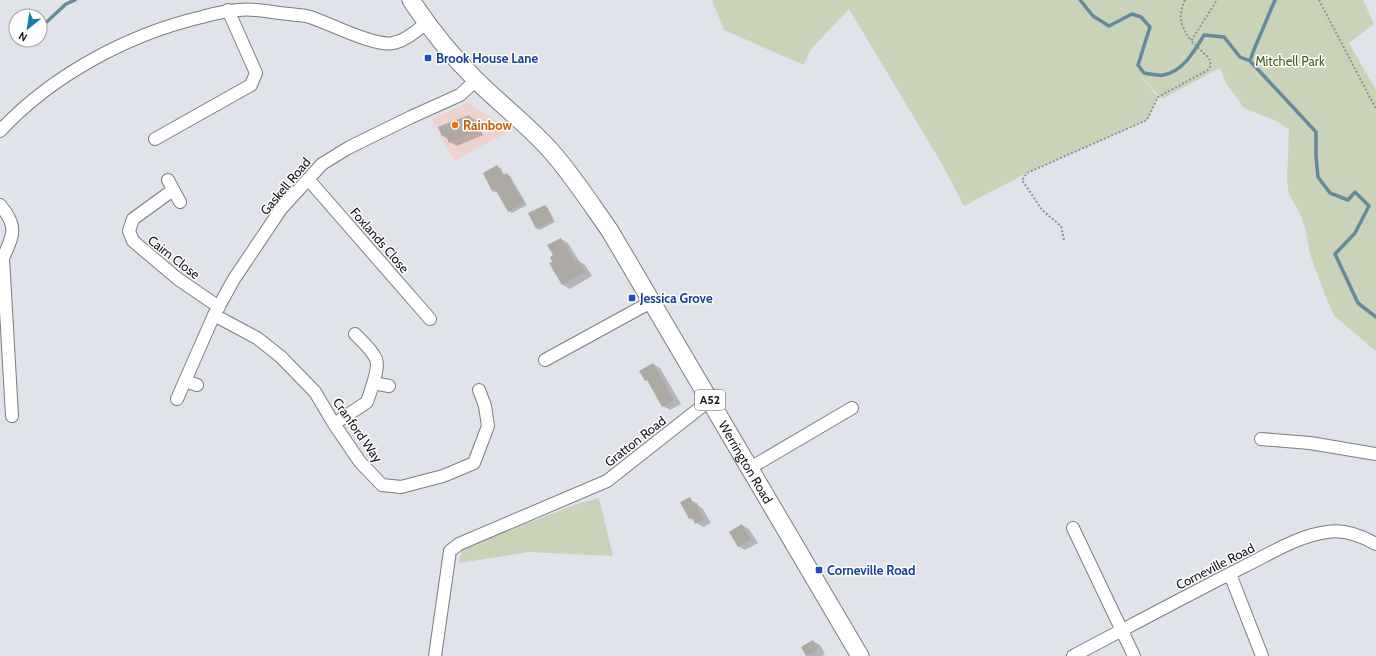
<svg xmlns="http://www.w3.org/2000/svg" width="1376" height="656" viewBox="0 0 1376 656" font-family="Cabin,sans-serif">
<rect width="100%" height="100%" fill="#e1e3eb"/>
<path fill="#edd3ce" d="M468 102 492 118 508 132 454 161 432 119Z"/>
<path fill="#c9d3b7" d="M712 0H1363L1374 24 1349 43 1376 90V351L1334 316 1324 292 1310 254 1306 231 1299 211 1289 195 1287 181 1289 130 1278 122 1244 108 1226 83 1220 68 1162 99 1138 73 1158 97 1147 120 1027 173 964 206 942 164 849 9 811 49 804 65 724 30Z
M599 498 613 556 529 552 459 563 462 550 467 546 577 504Z"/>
<path fill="#0003" d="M469 116 476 120 483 135 457 146 450 142 448 139 443 136Z
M497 167 501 168 504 175 507 174 510 176 527 205 512 213 509 211 498 191 495 192 492 191Z
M545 206 548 208 555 222 540 230 537 228Z
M561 239 568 243 579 261 585 265 592 276 570 289 563 285 551 264 553 262Z
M653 364 660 368 681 404 670 410 663 406 650 382 646 380Z
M689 499 697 503 699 506 703 509 711 523 703 527 690 518Z
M742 525 749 529 758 543 745 550 738 546Z
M813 641 820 645 825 654 822 656H807L802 647Z"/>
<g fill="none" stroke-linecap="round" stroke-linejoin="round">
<path stroke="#668a9b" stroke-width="3.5" d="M1080 0 1093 16 1109 26 1132 14 1141 17 1150 27 1138 65 1144 73C1150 74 1157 76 1163 75 1183 72 1195 50 1204 35L1224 37 1240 57 1250 61 1316 132V157L1318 177 1330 193 1348 200 1355 192 1369 206 1355 233 1335 254 1358 303 1376 317
M40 28 66 4 75 0
M1250 61 1253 52 1275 0"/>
</g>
<path fill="#ada9a3" d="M469 115 476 131 449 143 446 135 442 136 438 127Z
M497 165 503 175 507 173 524 203 508 212 495 189 492 191 483 173Z
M545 205 553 220 536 229 528 213Z
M561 238 575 262 578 260 585 272 562 285 549 263 552 262 550 257 553 255 547 245Z
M653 363 674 400 662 407 647 380 645 381 639 371Z
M690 497 694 505 696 504 704 519 695 524 692 517 689 519 680 502Z
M742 524 751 539 738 547 729 532Z
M813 640 818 650 806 656 801 647Z"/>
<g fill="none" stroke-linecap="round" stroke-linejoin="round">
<g stroke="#7c7d84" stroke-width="14">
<path id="minor" d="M0 131C52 75 129 34 202 17 220 12 238 8 256 10 267 11 278 13 289 14 296 15 303 15 310 17 329 23 375 47 393 43 405 41 417 31 426 23
M155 139 251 85 256 73 228 10
M308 179 430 319
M168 180 180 202
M173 190 133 219 129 231 133 241 178 279 219 307
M0 205C18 226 14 234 3 258L12 416
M214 315 257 338 281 357 315 392 334 424 360 462 382 485 401 487 443 476 474 463 488 426 485 406 479 390
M545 360 651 302
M185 381 197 385
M373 383 389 386
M177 399 214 315 234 279 281 209 322 164 348 148 411 117 460 95 476 80
M334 424 367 402C370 392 380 369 376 359 372 350 362 341 355 334
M1261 439 1310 443 1376 454
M750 468 852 408
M1073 528 1134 656
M1230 574 1262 656
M435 656 450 551 459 544 607 481 710 400
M1073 656C1130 626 1186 596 1243 567 1270 554 1297 536 1327 532 1343 529 1362 536 1376 544"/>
</g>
<g stroke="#7c7d84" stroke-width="19">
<g id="highway">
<path id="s1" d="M411 0C430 29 451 55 476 80 500 104 528 125 551 151 573 176 591 204 610 231L860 656"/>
</g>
</g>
<path stroke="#919298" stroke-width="2" stroke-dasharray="2 2" stroke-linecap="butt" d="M1185 0C1177 17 1181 26 1191 41
M1319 0 1376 109
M1064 240 1061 226 1042 210 1022 180 1027 173 1147 120 1158 97 1208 70 1211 65 1209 58 1191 41 1217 0"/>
<use href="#minor" stroke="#fff" stroke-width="12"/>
<use href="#highway" stroke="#fff" stroke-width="17"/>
</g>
<g fill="#1a4fb4" stroke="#fff" stroke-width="1.5">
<rect x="424" y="54" width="8" height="8" rx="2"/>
<rect x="628" y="294" width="8" height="8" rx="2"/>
<rect x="815" y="566" width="8" height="8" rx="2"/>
</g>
<circle fill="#e8710a" stroke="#fff" stroke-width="1.5" cx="455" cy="125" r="4"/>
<g text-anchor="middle" stroke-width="3" stroke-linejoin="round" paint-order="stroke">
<rect fill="#fff" stroke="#5c5c5e" stroke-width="1" x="695" y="390" width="30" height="20" rx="3"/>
<g font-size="12" font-weight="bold" fill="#161619">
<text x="710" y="404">A52</text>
</g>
<g font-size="13" font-weight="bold" fill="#164399" stroke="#fff" text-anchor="start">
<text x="436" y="63">Brook House Lane</text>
<text x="640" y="303">Jessica Grove</text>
<text x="827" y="575">Corneville Road</text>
</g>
<g font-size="13" fill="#4b5e1b" stroke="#fff">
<text x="1290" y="66">Mitchell Park</text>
</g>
<g font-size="13" font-weight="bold" fill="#c56008" stroke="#fff" text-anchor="start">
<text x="463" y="130">Rainbow</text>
</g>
<g font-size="13" fill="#161619" stroke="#fff">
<text transform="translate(285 186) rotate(-50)" y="5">Gaskell Road</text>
<text transform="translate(380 240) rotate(49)" y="5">Foxlands Close</text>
<text transform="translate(174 257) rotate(38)" y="5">Cairn Close</text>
<text transform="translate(358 430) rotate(55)" y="5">Cranford Way</text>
<text transform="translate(635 441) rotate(-38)" y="5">Gratton Road</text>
<text dy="5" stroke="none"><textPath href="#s1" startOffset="574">Werrington Road</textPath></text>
<text transform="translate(1215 566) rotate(-27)" y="5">Corneville Road</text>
</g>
</g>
<g transform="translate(28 28) rotate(210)"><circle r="19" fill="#ffffff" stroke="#a2a2a3"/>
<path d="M0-3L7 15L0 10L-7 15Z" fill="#0d81a8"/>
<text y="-6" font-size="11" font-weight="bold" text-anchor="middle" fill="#161619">N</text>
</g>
</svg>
